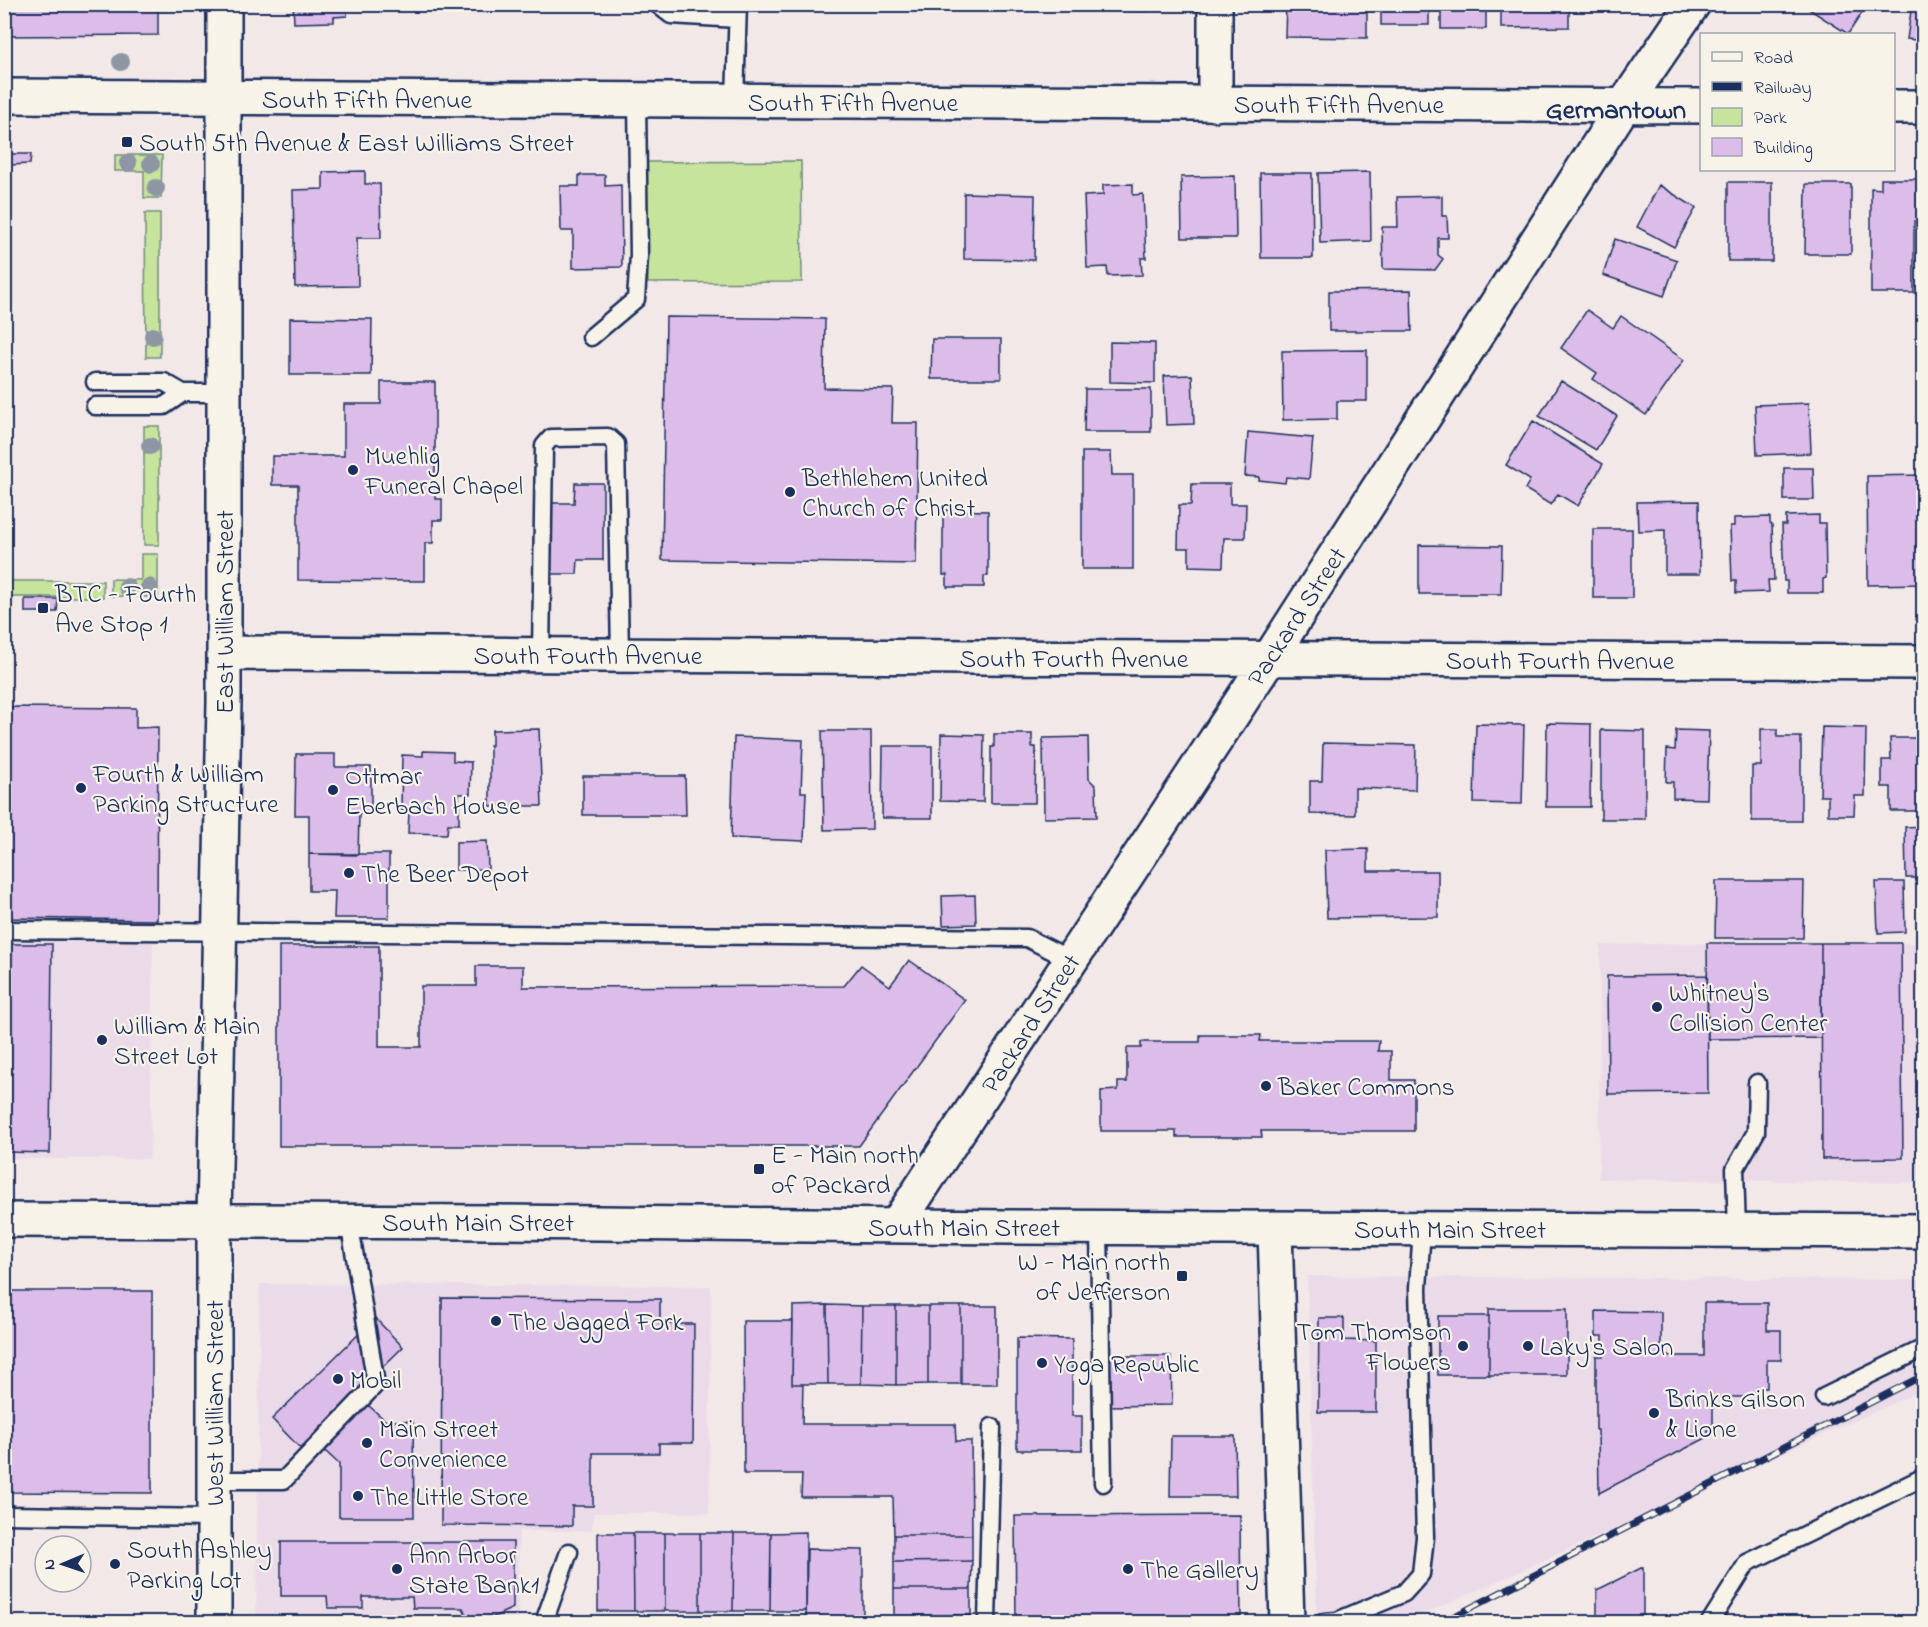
<svg xmlns="http://www.w3.org/2000/svg" width="1928" height="1627" viewBox="0 0 1928 1627" font-family="'Indie Flower',sans-serif">
<rect width="100%" height="100%" fill="#f2e8e8"/>
<filter id="ink" filterUnits="userSpaceOnUse"><feTurbulence type="fractalNoise" baseFrequency=".0167" numOctaves="2"/><feDisplacementMap in="SourceGraphic" scale="12" xChannelSelector="R" yChannelSelector="G"/><feConvolveMatrix kernelMatrix="1 2 1 2 8 2 1 2 1" color-interpolation-filters="sRGB"/></filter>
<g filter="url(#ink)">
<path fill="#ebdbe8" d="M5 942H153L150 1159H5Z
M1707 943H1923V1183L1599 1179 1600 945Z
M1307 1276 1923 1280V1390L1407 1622H1317Z
M260 1284 711 1286 709 1513H593L592 1531H519L518 1622H256Z"/>
<path fill="#c7e49c" stroke="#718a7d" stroke-width="1.5" d="M115 155H162L161 198H144V171H115Z
M801 161 802 282 648 283 647 162Z
M145 213H160V357H146Z
M144 426H159V545H144Z
M141 554H158V597L111 596V579L141 580Z
M5 581H103V597H5Z"/>
<path fill="#dcbce8" stroke="#1b2f5e" stroke-width="1.5" d="M4 4H158V35L4 36Z
M293 4H346L347 16 334 17V22L294 23Z
M1016 4H1062V7L1017 8Z
M1090 4H1148V11H1128L1127 5Z
M1286 4H1367V38L1285 37Z
M1381 4H1429V25H1381Z
M1441 4H1486V29H1441Z
M1501 4H1569V27L1501 28Z
M1801 4H1868L1848 34Z
M1912 4H1924V41L1907 39Z
M10 154H31L30 164 10 165Z
M365 171V184H380L381 238H357L358 286 295 287 293 190 323 189V172Z
M1370 172 1371 241 1320 243 1318 173Z
M1260 173H1312L1313 258H1261Z
M579 175H605V186L621 185 622 267 573 268V231H561L560 186H579Z
M1235 176 1236 238H1182L1181 177Z
M1881 179H1923L1924 221H1914V293H1871V188L1881 189Z
M1728 182H1772V261H1728Z
M1133 184V195L1143 194 1146 258H1141L1142 275 1108 276 1107 267 1087 268 1084 196 1103 195V185Z
M1806 184H1851V254H1805Z
M1659 185 1696 208 1674 247 1637 227Z
M964 193 1035 195 1034 260 964 259Z
M1442 196V216H1447L1448 238H1438V255L1443 259 1435 270 1383 269 1382 227H1398L1397 197Z
M1615 239 1677 260 1664 296 1603 275Z
M1411 290 1412 331H1329V291Z
M1587 310 1613 328 1621 316 1684 360 1646 415 1593 379 1597 373 1561 348Z
M666 317 825 319 824 388 893 389 892 423H918L916 564 662 560Z
M290 318 372 319 371 375H290Z
M932 339H1001V379H931Z
M1110 342 1155 343V383L1110 382Z
M1367 350V401H1337V419L1283 420 1282 351Z
M1192 375 1194 424 1166 425 1164 376Z
M1561 381 1617 416 1596 450 1539 416Z
M381 382H435V499H442V520H433V543H425V581L298 580V485H272V456H344V404H381Z
M1085 389H1151V432H1084Z
M1809 403 1811 453 1757 455 1755 405Z
M1533 421 1603 464 1578 506 1558 494 1551 505 1525 489 1530 480 1506 465Z
M1248 432 1313 438 1309 479 1286 477 1285 483 1259 480V477L1245 476Z
M1082 452H1111L1112 475H1133V569H1082Z
M1784 468H1813L1814 500H1784Z
M1924 475V584L1868 585 1867 476Z
M575 483H603V560H578L577 574H548L549 503H574Z
M1192 484H1230V504H1246L1245 538H1224L1223 567 1189 566V548H1178L1179 505H1191Z
M1699 501 1700 574H1665V530L1638 531 1637 502Z
M943 510 988 511V576H984V587H947V575H943Z
M1819 515V523H1825L1826 578 1823 579V593H1787V581H1784L1782 525H1786V516Z
M1770 517V523L1772 525 1774 580H1768L1769 592 1736 593V581H1732L1730 526H1734V518Z
M1593 529H1632V598H1593Z
M1419 545 1502 546 1501 594H1419Z
M25 599H58L57 612H25Z
M4 707 136 708V728L158 727 157 920 4 918Z
M1547 723 1591 724 1590 807H1546Z
M1476 724 1524 725 1522 804 1474 803Z
M1822 727 1866 728 1865 796H1855L1854 815H1828V796H1820Z
M539 729 542 806H490V745H492V730Z
M1761 729H1777V737H1801V821H1752V766H1761Z
M1601 730 1645 731V819H1601Z
M1676 730 1709 731 1707 799 1673 798V782H1666L1667 749 1675 750Z
M822 731H871L872 829 824 830Z
M941 734 984 735 983 802 940 801Z
M994 734H1032V747H1036L1035 803H991V747H994Z
M734 737 803 740 801 792H806L804 841 731 838Z
M1088 737 1089 779 1096 786 1097 817 1044 818 1043 738Z
M1890 738H1921L1920 811H1891V787H1882V760H1891Z
M1323 743 1416 745 1415 790 1355 788V815L1310 814V781H1322Z
M883 746H932V818H882Z
M423 751 453 752V761L471 762 470 794H459V824H448L447 834 408 833 409 811 401 810 402 755 423 756Z
M296 754H335V767H371V814H359L358 855 309 854V815H295Z
M583 776H685L686 815H583Z
M1924 826V878H1906L1905 827Z
M487 841 488 869 456 870V842Z
M1368 849V871H1438V917L1327 918 1325 850Z
M309 854H389V918H334L335 891H309Z
M1716 881H1804L1803 938H1715Z
M1876 882H1904L1905 932 1878 933Z
M975 895 976 924 943 925 942 896Z
M1707 943H1821V1038L1708 1039Z
M1821 943H1901L1903 1158 1822 1159Z
M4 944H52L50 1153 4 1152Z
M279 946H379V1047H421V986H476V966H523V987L844 986 861 965 890 986 909 960 965 1000 859 1146H279Z
M1707 975 1708 1093 1608 1094 1607 976Z
M1200 1035H1261L1260 1041H1379L1378 1051H1391V1080H1414V1131H1261L1262 1137H1176V1131H1101V1091L1118 1090V1082H1127V1048H1141V1042H1200Z
M4 1291H152V1493L4 1492Z
M442 1298 660 1299V1324H694L693 1443H659V1453H593V1506H572V1526L441 1525Z
M1704 1303H1767V1330H1781V1360H1767V1388H1756L1755 1397H1713V1430H1708V1437L1599 1493 1598 1430H1596V1356H1603V1336H1596V1311L1661 1312V1356H1704Z
M827 1305 862 1306 861 1384H828Z
M827 1305 828 1384H792L793 1306Z
M862 1306H896V1385L861 1384Z
M896 1306H928V1384L896 1385Z
M928 1306H961V1384H928Z
M961 1306H997V1384H961Z
M1489 1309H1567V1375H1489Z
M1438 1316H1489V1375H1438Z
M375 1318 403 1347 300 1448 272 1419Z
M1319 1318H1344V1340L1376 1341V1412H1318Z
M743 1321H793L792 1384H803L802 1424H955L956 1441H971L972 1535H894L893 1497H801L802 1474H744Z
M1017 1338 1072 1339V1416H1082V1450H1017Z
M1109 1356H1171L1172 1405 1109 1406Z
M368 1405 386 1421H413L414 1517H339V1464L325 1451Z
M1171 1436H1235L1236 1496H1170Z
M1240 1515 1241 1622H1016L1015 1516Z
M806 1532V1611H770L771 1533Z
M598 1533H633L634 1611H598Z
M633 1533H665V1611H634Z
M665 1533H700V1611H665Z
M700 1533H734L733 1611H700Z
M734 1533H771L770 1611H733Z
M894 1535H972V1561L894 1562Z
M281 1542H513V1608L483 1622H470L463 1608H413L412 1597H363V1608H328L327 1596H281Z
M807 1549 863 1550V1622H806Z
M972 1561 971 1589H894V1562Z
M1643 1567V1622H1597V1590Z
M894 1589H971V1615L894 1616Z
M971 1615V1622H894V1616Z"/>
<g fill="none" stroke-linecap="round" stroke-linejoin="round">
<g stroke="#1b2f5e" stroke-width="21">
<path id="lane" d="M657 4 671 15 737 19
M735 101 738 4
M591 337 636 299 639 256 637 101
M95 382H164L183 393
M95 406H164L183 393H224
M541 655 544 446 551 438 608 437 616 444 620 655
M4 930 1027 938 1071 960
M1099 1228 1103 1483
M1737 1231 1735 1169 1756 1132 1757 1083
M1824 1397 1924 1348
M214 1480H284L376 1384 349 1221
M4 1515 214 1518
M544 1622 569 1552
M987 1622 992 1427
M1324 1622 1337 1621 1404 1593 1421 1574 1425 1537 1418 1288 1422 1229
M1710 1622 1747 1563 1924 1477"/>
</g>
<g stroke="#1b2f5e" stroke-width="38">
<path id="street" d="M1215 4V104
M1275 1229 1287 1622"/>
</g>
<g stroke="#1b2f5e" stroke-width="38">
<path id="secondary" d="M4 96 1702 106
M1894 107H1924
M224 653 1924 662
M4 1220 499 1222 1008 1227 1924 1231
M896 1226 1269 659 1624 105 1693 4
M214 1622V1220L224 702V4"/>
</g>
<use href="#lane" stroke="#f7f3e8" stroke-width="16"/>
<use href="#street" stroke="#f7f3e8" stroke-width="33"/>
<use href="#secondary" stroke="#f7f3e8" stroke-width="33"/>
<g stroke="#1b2f5e" stroke-width="7">
<path id="rail" d="M1443 1622 1924 1375"/>
</g>
<use href="#rail" stroke="#f7f3e8" stroke-width="4.5" stroke-dasharray="14" stroke-linecap="butt"/>
</g>
<g fill="#8e96a3">
<circle cx="121" cy="62" r="9"/>
<circle cx="128" cy="163" r="9"/>
<circle cx="151" cy="164" r="9"/>
<circle cx="156" cy="188" r="9"/>
<circle cx="153" cy="336" r="9"/>
<circle cx="150" cy="446" r="9"/>
<circle cx="127" cy="587" r="9"/>
<circle cx="149" cy="587" r="9"/>
</g>
</g>
<g fill="#1b2f5e" stroke="#f7f3e8" stroke-width="2">
<rect x="121" y="136" width="12" height="12" rx="3"/>
<circle cx="353" cy="470" r="6"/>
<circle cx="790" cy="492" r="6"/>
<rect x="37" y="602" width="12" height="12" rx="3"/>
<circle cx="81" cy="788" r="6"/>
<circle cx="333" cy="790" r="6"/>
<circle cx="349" cy="873" r="6"/>
<circle cx="1657" cy="1007" r="6"/>
<circle cx="102" cy="1040" r="6"/>
<circle cx="1266" cy="1086" r="6"/>
<rect x="753" y="1163" width="12" height="12" rx="3"/>
<rect x="1176" y="1270" width="12" height="12" rx="3"/>
<circle cx="496" cy="1321" r="6"/>
<circle cx="1463" cy="1346" r="6"/>
<circle cx="1528" cy="1346" r="6"/>
<circle cx="1042" cy="1363" r="6"/>
<circle cx="338" cy="1379" r="6"/>
<circle cx="1654" cy="1413" r="6"/>
<circle cx="367" cy="1443" r="6"/>
<circle cx="358" cy="1496" r="6"/>
<circle cx="115" cy="1564" r="6"/>
<circle cx="397" cy="1569" r="6"/>
<circle cx="1128" cy="1569" r="6"/>
</g>
<g text-anchor="middle" stroke-width="4.5" stroke-linejoin="round" paint-order="stroke">
<g font-size="26" fill="#1b2f5e" stroke="#f7f3e8">
<text x="367" y="108">South Fifth Avenue</text>
<text x="853" y="111">South Fifth Avenue</text>
<text x="1339" y="113">South Fifth Avenue</text>
<text transform="translate(224 612) rotate(-90)" y="9">East William Street</text>
<text transform="translate(1296 616) rotate(-57)" y="9">Packard Street</text>
<text x="588" y="664">South Fourth Avenue</text>
<text x="1074" y="667">South Fourth Avenue</text>
<text x="1560" y="669">South Fourth Avenue</text>
<text transform="translate(1030 1023) rotate(-57)" y="9">Packard Street</text>
<text x="478" y="1231">South Main Street</text>
<text x="964" y="1236">South Main Street</text>
<text x="1450" y="1238">South Main Street</text>
<text transform="translate(214 1403) rotate(-90)" y="9">West William Street</text>
</g>
<g font-size="26" fill="#1b2f5e" stroke="#f7f3e8" text-anchor="start">
<text x="139" y="151">South 5th Avenue &amp; East Williams Street</text>
<text x="365" y="464">Muehlig<tspan x="365" dy="30">Funeral Chapel</tspan></text>
<text x="802" y="486">Bethlehem United<tspan x="802" dy="30">Church of Christ</tspan></text>
<text x="55" y="602">BTC - Fourth<tspan x="55" dy="30">Ave Stop 1</tspan></text>
<text x="93" y="782">Fourth &amp; William<tspan x="93" dy="30">Parking Structure</tspan></text>
<text x="345" y="784">Ottmar<tspan x="345" dy="30">Eberbach House</tspan></text>
<text x="361" y="882">The Beer Depot</text>
<text x="1669" y="1001">Whitney's<tspan x="1669" dy="30">Collision Center</tspan></text>
<text x="114" y="1034">William &amp; Main<tspan x="114" dy="30">Street Lot</tspan></text>
<text x="1278" y="1095">Baker Commons</text>
<text x="771" y="1163">E - Main north<tspan x="771" dy="30">of Packard</tspan></text>
<text x="1170" y="1270" text-anchor="end">W - Main north<tspan x="1170" dy="30">of Jefferson</tspan></text>
<text x="508" y="1330">The Jagged Fork</text>
<text x="1451" y="1340" text-anchor="end">Tom Thomson<tspan x="1451" dy="30">Flowers</tspan></text>
<text x="1540" y="1355">Laky's Salon</text>
<text x="1054" y="1372">Yoga Republic</text>
<text x="350" y="1388">Mobil</text>
<text x="1666" y="1407">Brinks Gilson<tspan x="1666" dy="30">&amp; Lione</tspan></text>
<text x="379" y="1437">Main Street<tspan x="379" dy="30">Convenience</tspan></text>
<text x="370" y="1505">The Little Store</text>
<text x="127" y="1558">South Ashley<tspan x="127" dy="30">Parking Lot</tspan></text>
<text x="409" y="1563">Ann Arbor<tspan x="409" dy="30">State Bank1</tspan></text>
<text x="1140" y="1578">The Gallery</text>
</g>
<g font-size="27" font-weight="bold" fill="#1b2f5e" stroke="#f7f3e8">
<text x="1616" y="118">Germantown</text>
</g>
</g>
<rect width="1928" height="1627" fill="none" stroke="#f7f3e8" stroke-width="24"/>
<rect x="12" y="12" width="1904" height="1603" fill="none" stroke="#1b2f5e" stroke-width="2" filter="url(#ink)"/>
<rect x="1700" y="33" width="195" height="138" fill="#f7f3e8" stroke="#9fa5b1" stroke-width="1.5"/>
<rect x="1712" y="52" width="30" height="9" fill="#f7f3e8" stroke="#9fa5b1" stroke-width="1.5"/>
<text x="1754" y="63" font-size="18" fill="#1b2f5e">Road</text>
<rect x="1712" y="82" width="30" height="9" fill="#1b2f5e" stroke="#9fa5b1" stroke-width="1.5"/>
<text x="1754" y="93" font-size="18" fill="#1b2f5e">Railway</text>
<rect x="1712" y="108" width="30" height="18" fill="#c7e49c" stroke="#9fa5b1" stroke-width="1.5"/>
<text x="1754" y="123" font-size="18" fill="#1b2f5e">Park</text>
<rect x="1712" y="138" width="30" height="18" fill="#dcbce8" stroke="#9fa5b1" stroke-width="1.5"/>
<text x="1754" y="153" font-size="18" fill="#1b2f5e">Building</text>
<g transform="translate(63 1564) rotate(268)"><circle r="28" fill="#f7f3e8" stroke="#9fa5b1" stroke-width="1.5"/>
<path d="M0-4.5L10 22L0 15L-10 22Z" fill="#1b2f5e"/>
<text y="-9" font-size="16" font-weight="bold" text-anchor="middle" fill="#1b2f5e">N</text>
</g>
</svg>
